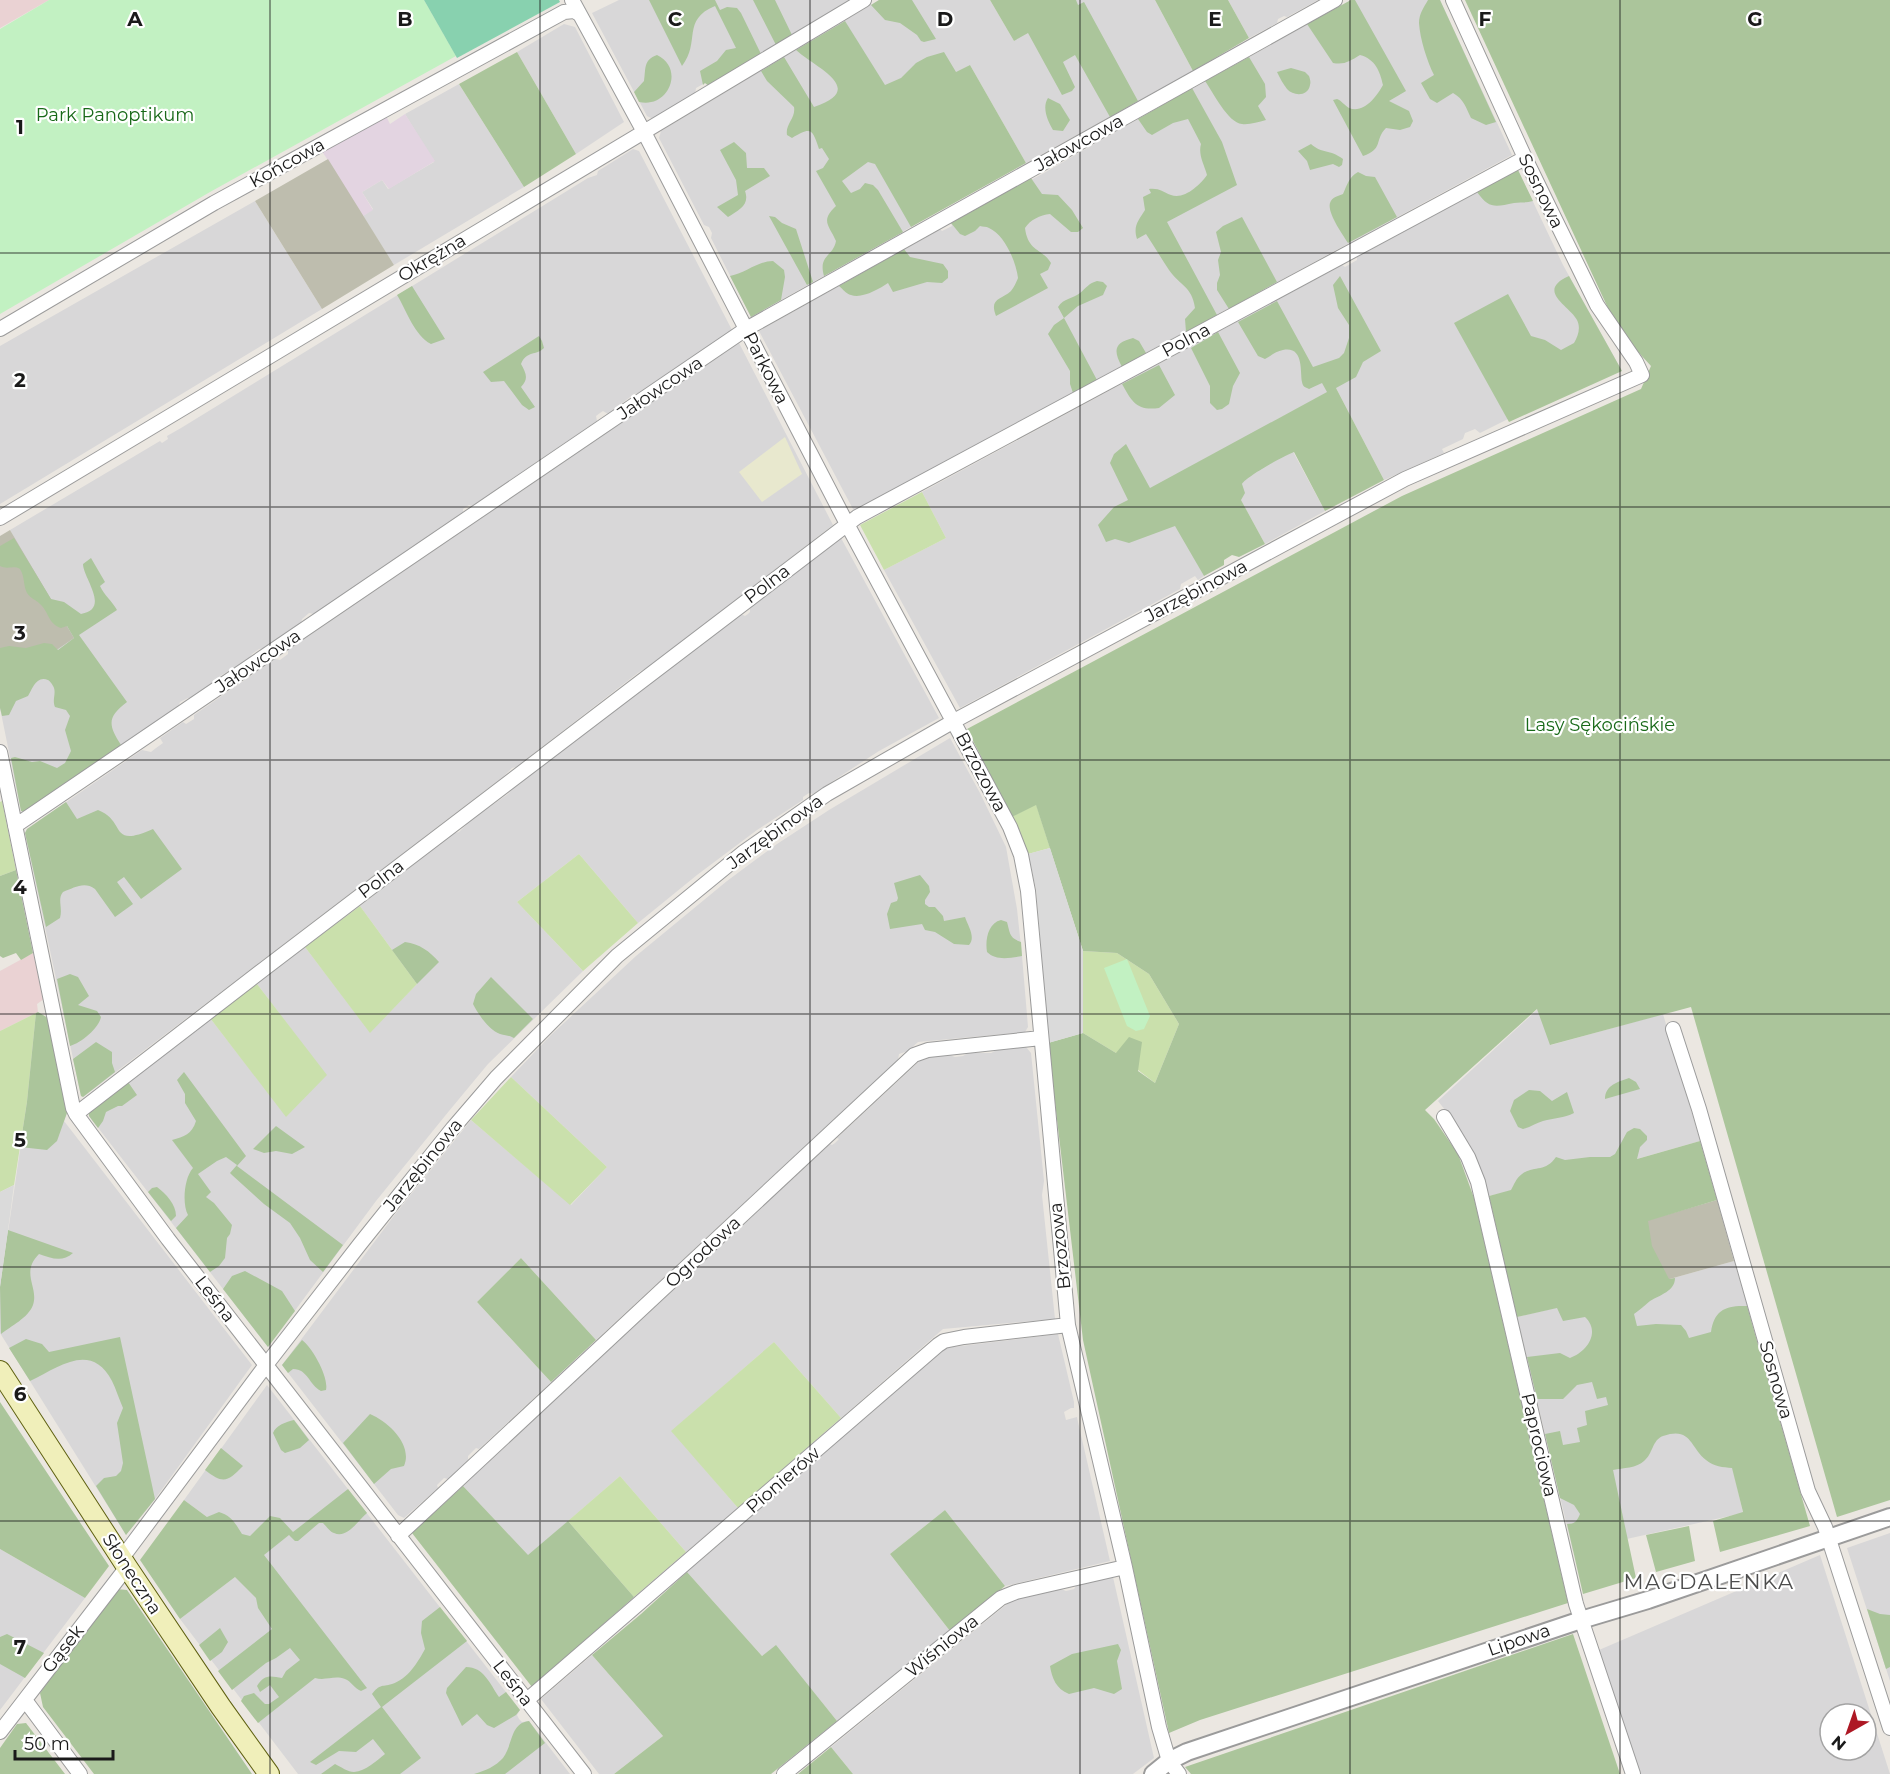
<svg xmlns="http://www.w3.org/2000/svg" width="1890" height="1774" viewBox="0 0 1890 1774" font-family="Montserrat,sans-serif">
<rect width="100%" height="100%" fill="#ebe7e1"/>
<path fill="#d8d7d8" fill-rule="evenodd" d="M619 0H850L709 86 705 83 696 88 695 94 653 119 647 116 592 13Z
M879 0H990L1014 41 1065 0H1155L1193 71 1026 163 970 65 864 125 918 223 751 317 711 238 712 233 709 227 704 225 659 138 661 131Z
M1228 0H1318L1287 17 1284 16 1278 19 1277 23 1249 38Z
M1351 0H1440L1512 155 854 511 759 331 937 231 940 229 942 231 952 226 951 223 1044 173 1108 136 1115 133V132Z
M564 24 575 27 624 122 576 154 517 52Z
M459 84 524 187 394 265 363 216 373 209 362 192 382 180 388 189 434 162 405 114Z
M633 149 639 151 732 330 639 393 634 394 608 414 603 411 600 413 596 416 597 421 472 506 469 505 463 509V512L314 614 309 613 302 619 301 623 265 648 259 649 252 654 249 659 220 676 219 679 192 698H188L180 702 178 707 24 812 21 811 0 708V689L14 538 10 530 160 441 162 443 168 439 167 436 181 428 588 178 597 175 598 171Z
M1518 170 1563 265 1622 371 1455 323 1508 419 1480 433 1475 429 1465 433 1463 439 1442 449 1444 453 1384 480 1336 388 1276 420 1325 511 1265 544 1215 453 1156 486 1204 576 1198 580 1195 576 1181 584 1180 589 960 708 884 570 946 538 922 492 1342 265 1345 267 1357 260V257Z
M255 201 322 309 0 504V346Z
M739 343 833 525 647 668 639 672 516 767 512 768 504 776 293 937 83 1097 81 1096 25 833 27 829 142 750 151 752 156 748 163 743 160 738 183 722 186 724 194 719V715L275 659 280 660 288 654V650Z
M841 538 939 718 879 751 813 794 809 793 803 797V800L757 830 697 875 638 923 579 854 517 902 583 971 488 1064 449 1111 376 1201 268 1347 89 1116V1112L210 1018 286 1116 326 1075 257 984 305 947 370 1032 417 984 360 906 455 833 459 832 468 823 484 811 508 794 515 786 714 634 741 614 745 616 748 614 750 612V607Z
M950 738 980 793 1006 847 1017 909 1022 956 1028 1027 1025 1032 918 1042 908 1051 899 1054 898 1060 596 1340 521 1258 477 1302 551 1382 479 1449 476 1448 468 1456V1460L448 1479 444 1478 437 1485 438 1488 404 1518 398 1515 282 1365 396 1213 471 1120 571 1205 607 1167 511 1077 551 1035 636 956 727 881 777 844 829 810Z
M1538 1009 1551 1045 1663 1014 1700 1141 1594 1171 1489 1196 1482 1172 1469 1144 1457 1125 1438 1101Z
M38 1012 68 1110 64 1121 252 1365 155 1499 126 1535 0 1333V1287L27 1102 36 1013Z
M1026 1047 1031 1053 1044 1181 1042 1195 1055 1319 943 1329 841 1418 774 1342 672 1431 738 1508 686 1552 620 1476 528 1556 463 1486 830 1144 832 1145 835 1143 839 1139 837 1138 925 1056 949 1055 955 1057 963 1056 968 1053H991L997 1050Z
M1734 1261 1752 1321 1716 1395 1743 1513 1573 1551 1517 1317 1627 1291Z
M1058 1334 1074 1402V1408H1071L1064 1412 1066 1420 1077 1417 1078 1422 1110 1561 1005 1586 945 1510 890 1554 950 1631 837 1721 776 1646 762 1656 687 1572 945 1348Z
M267 1385 520 1710 517 1715 519 1719 522 1722 529 1721 570 1774H298L180 1619 261 1557 184 1500Z
M1890 1533V1681L1847 1548Z
M0 1549 85 1598 0 1710Z
M1820 1555 1890 1774H1639L1599 1650ZM1830 1714H1866V1750H1830Z
M1113 1577 1154 1758 1133 1774H853L831 1747 1012 1600 1061 1589 1066 1591 1074 1589 1077 1585Z
M592 1655 663 1736 614 1774H599L541 1699Z"/>
<path fill="#ead2d3" d="M0 0H49L0 28Z
M33 953 44 999 37 1004 38 1012 0 1031V971Z"/>
<path fill="#e3d4e1" d="M405 114 435 161 389 189 382 180 362 192 373 210 363 216 322 151 386 116 390 124Z"/>
<path fill="#bebdae" d="M328 159 394 265 322 309 255 201Z
M10 530 74 638 0 689V536Z
M1717 1200 1734 1261 1627 1291 1611 1231Z"/>
<path fill="#e8e8ce" d="M785 437 802 474 762 502 739 472Z"/>
<path fill="#cae0ac" d="M922 492 946 538 884 570 860 525Z
M2 801 16 870 0 876V802Z
M1036 804 1050 848 1028 854 1021 835 1012 817Z
M579 854 638 923 583 971 517 902Z
M360 906 417 984 370 1033 305 947Z
M1083 951 1117 953 1149 974 1179 1024 1155 1083 1116 1053 1083 1033Z
M257 984 327 1075 286 1117 210 1018Z
M36 1013 27 1102 14 1185 0 1192V1031Z
M511 1077 607 1167 570 1205 471 1120Z
M774 1342 841 1418 738 1508 671 1431Z
M620 1476 686 1552 634 1597 568 1521Z"/>
<path fill="#abc59b" d="M649 0H715L720 10 727 7 737 8 741 13 761 54 709 86 705 83 703 85 700 71 717 61 726 50 736 48 715 6C681 20 701 42 682 66Z
M753 0H775L792 35 776 45Z
M879 0H912L936 39 924 42 921 41 917 35 900 23 885 20 871 5Z
M990 0H1076L1078 5 1084 2 1138 101 1110 117 1075 55 1063 62 1075 87 1072 91 1062 95 1028 33 1014 41Z
M1155 0H1228L1249 38 1193 71Z
M1351 0H1355L1406 91 1389 101 1409 111 1413 121 1410 127 1400 130 1386 128C1374 140 1384 149 1363 156L1333 100 1337 99C1342 101 1344 105 1349 108 1364 114 1377 96 1383 85 1380 71 1375 59 1360 55 1350 61 1345 65 1333 63L1307 24Z
M1428 0H1440L1496 122 1486 125 1471 118C1466 108 1464 99 1453 93L1437 103 1430 99 1421 83 1434 75C1427 61 1420 39 1419 23 1419 14 1424 7 1428 0Z
M1465 0H1890V1500L1837 1517 1691 1007 1550 1045 1537 1009 1425 1110 1434 1119 1458 1154 1474 1198 1568 1603 1200 1720 1169 1733 1083 1340 1048 1043 1083 1033 1116 1053 1129 1037 1142 1042 1138 1071 1155 1083 1179 1024 1149 974 1117 953 1083 951 1036 805 1012 817 967 729 1402 496 1641 389 1651 366 1628 341 1614 321Z
M845 21 885 85 901 78 916 63 927 57 944 52 956 72 970 65 1026 163 911 227 875 164 868 162 842 181 851 193 860 189 865 183 873 185 878 190 903 232 824 276C818 255 833 257 836 241 829 225 820 221 836 206L816 171 823 168 829 159 822 148 819 149C812 128 811 127 792 138L787 135C785 124 796 118 794 107L767 81 761 71 784 57 814 107C868 89 816 68 796 50Z
M517 52 576 154 524 187 459 84Z
M657 55C685 68 669 109 639 102L634 92 644 81C646 69 643 60 657 55Z
M1249 57 1265 84 1266 97 1258 106 1266 120C1258 122 1249 125 1242 124 1228 123 1213 92 1205 81Z
M1291 68 1305 72 1309 76C1310 79 1311 82 1310 85 1308 97 1293 96 1287 89 1283 84 1280 78 1277 72Z
M1192 88 1222 142 1237 185 1167 222 1217 315 1186 332 1185 319 1195 308C1192 286 1180 286 1169 270 1161 258 1154 246 1146 234L1137 239C1133 226 1138 221 1145 210L1143 197 1151 193 1149 189C1160 188 1162 192 1171 195 1184 200 1200 185 1207 175 1204 164 1198 155 1201 144L1188 119 1173 123 1152 135 1147 132 1138 119Z
M1048 98 1060 104 1070 120 1063 131 1053 130C1047 120 1042 107 1048 98Z
M734 142 746 153 747 168H764L770 176 745 191C750 205 739 210 728 217L717 207 738 195 736 180 720 150Z
M1311 144C1322 154 1330 149 1343 159L1342 165 1339 167 1333 164 1310 170 1307 161 1298 151Z
M1518 170 1533 201C1526 203 1521 202 1514 203 1495 207 1489 209 1477 192Z
M1358 172 1366 176 1375 177 1397 217 1348 243C1343 235 1327 213 1330 203 1332 197 1338 196 1343 194 1347 185 1349 177 1358 172Z
M1031 178 1042 194 1058 195 1072 210 1083 228 1078 232H1071L1050 214C1040 215 1030 220 1025 228 1028 252 1042 248 1051 263L1048 270 1040 274 1048 288 996 316C989 298 1001 300 1011 291 1014 287 1016 283 1018 278 1016 262 1005 235 989 228 986 226 983 227 980 226L975 231 965 236 960 234 951 223Z
M769 216 775 217 782 223 796 229 813 282 807 285Z
M1242 217 1277 282 1229 309 1217 290V283L1220 275 1218 260 1221 252 1216 232 1223 226Z
M904 249 910 257 943 264 948 271V278L942 283 927 282 893 292 888 283C879 289 862 299 851 295 846 294 843 289 839 286Z
M773 261 784 270 785 277 781 300 751 317 730 276C746 273 758 261 773 261Z
M1340 276 1381 351 1363 362 1356 377 1336 388 1384 480 1325 511 1294 452C1285 455 1246 477 1242 484L1245 493 1241 500 1265 544 1239 557 1232 555 1224 560V565L1204 576 1175 526 1129 543 1115 539 1106 542 1098 525 1114 507 1128 500 1110 463 1114 454 1126 444 1150 488 1327 392 1322 383 1309 389C1305 387 1303 387 1302 382 1300 371 1304 346 1283 350 1276 351 1271 356 1265 359L1258 356 1238 322 1277 301 1313 367 1339 358 1344 353 1349 338V325L1338 308 1333 285Z
M1569 276 1622 371 1509 422 1454 323 1508 294 1531 336 1545 340 1561 350 1574 343C1578 336 1581 328 1577 320 1570 306 1535 291 1569 276Z
M1097 281 1103 282 1107 286 1103 295 1078 306 1064 318 1097 380 1073 393 1070 384V371L1048 334 1054 325 1064 318 1058 307C1064 298 1072 299 1080 293 1086 288 1089 283 1097 281Z
M412 286 445 339 431 344C414 335 407 311 397 295Z
M1218 332 1240 373 1233 386 1229 404 1222 409 1217 410 1210 403V386L1191 348Z
M539 336 542 341 544 348C536 356 527 350 521 364 526 373 529 379 521 387L535 407 529 410 522 405 504 381 491 382 483 372Z
M1133 338 1139 341 1146 353 1122 367C1113 350 1114 343 1133 338Z
M1159 365 1175 395 1159 408C1137 411 1132 402 1122 384Z
M14 538 51 599 64 602 81 614C111 609 83 578 83 564L91 558 105 582 100 586C104 595 112 601 117 610L79 635 127 702C107 717 108 725 121 745L24 812 21 811 11 758 15 757 32 762 40 761 57 768 65 763 71 751 65 730 70 716 66 710 55 707C52 700 56 694 54 688 53 685 50 681 48 680 36 675 32 690 28 696L16 701 9 715 2 716 0 708V648L9 646 26 648 44 643 52 644 58 650 74 638 67 626 61 628C49 624 49 614 42 606 37 600 31 599 27 593 23 585 25 577 20 569 13 565 7 570 0 566V546Z
M66 802 77 819 98 810C127 821 108 849 153 829L182 869 141 899 124 877 117 882 133 904 115 917 95 889C84 881 74 888 63 892 57 899 63 908 60 918L46 927 25 833 27 829Z
M16 870 33 953 21 960 16 953 3 958 0 956V876Z
M920 875 929 886 930 892 925 900V904L929 907H935L943 916 944 921 965 917C968 926 976 937 969 945L954 944 935 932 925 930 922 924 890 929 887 914 891 903 897 901 898 898 894 883Z
M1001 920 1007 922C1010 933 1009 938 1021 942L1022 956C1010 958 996 961 987 952 985 940 988 923 1001 920Z
M405 942C420 944 429 951 439 962L417 984 392 950Z
M70 974 78 977 89 996 78 1005 97 1011 101 1017C99 1028 81 1043 70 1046L57 979Z
M491 977 533 1019 514 1038C509 1035 506 1036 500 1034 489 1030 478 1014 473 1004L476 994Z
M38 1012 48 1018 68 1110 57 1141 47 1150 20 1147 27 1102 36 1013Z
M96 1042 112 1052V1063L115 1072 83 1097 81 1096 73 1059Z
M184 1072 246 1156 237 1166 343 1245 323 1272 310 1260 300 1238 290 1223 264 1204 232 1175 230 1173 237 1165 226 1157 217 1161 198 1174 211 1192 206 1197 214 1203 232 1225 230 1234 227 1238 225 1258 219 1266 210 1272 176 1228 188 1215C182 1204 184 1178 193 1168L172 1140C184 1137 192 1134 196 1121L185 1103V1094L177 1080Z
M1629 1078 1636 1082 1640 1089 1605 1099C1605 1085 1618 1082 1629 1078Z
M128 1082 137 1095 122 1106H118L106 1112 103 1121 98 1128 89 1116V1112Z
M1529 1090 1540 1091 1552 1101 1567 1092 1574 1113C1564 1118 1554 1118 1543 1121 1536 1123 1531 1127 1523 1129L1518 1127 1510 1111 1514 1100Z
M276 1126 305 1147 292 1154 276 1151 264 1153 253 1149Z
M1634 1128 1640 1129 1647 1136V1140L1640 1147 1637 1159 1700 1141 1717 1200 1648 1221 1652 1246 1669 1279 1675 1278C1675 1291 1660 1295 1650 1301 1645 1305 1640 1310 1634 1314L1637 1326 1656 1324 1681 1325 1686 1331 1689 1338 1711 1332C1714 1310 1726 1305 1747 1306L1810 1526 1720 1552 1713 1521 1743 1512 1732 1468C1723 1467 1714 1467 1706 1460 1690 1447 1691 1426 1663 1436 1652 1440 1653 1454 1644 1461 1637 1468 1623 1468 1613 1470L1636 1578 1583 1594 1567 1524C1575 1524 1577 1521 1580 1514L1574 1505 1560 1498 1545 1434 1560 1431 1563 1445 1580 1442 1577 1428 1587 1425 1585 1411 1608 1405 1606 1397 1597 1399 1592 1382 1577 1385 1563 1399H1537L1527 1357 1560 1353 1570 1358C1587 1352 1601 1332 1585 1317L1563 1321 1557 1308 1517 1317 1489 1196 1511 1190C1514 1185 1516 1178 1522 1174 1534 1165 1545 1173 1556 1157L1565 1160 1590 1157H1610L1615 1154 1627 1132Z
M157 1187C166 1194 176 1204 176 1216L171 1221 148 1192 152 1188Z
M8 1230 73 1253C62 1263 51 1258 39 1254 20 1273 39 1287 33 1305 28 1318 11 1326 1 1334L0 1287Z
M521 1258 596 1340 551 1382 477 1302Z
M245 1271 282 1291 295 1311 268 1347 223 1289 232 1276Z
M120 1337 155 1499 126 1535 96 1486 104 1478 116 1476 121 1471 123 1463 117 1423 123 1408C119 1399 116 1389 112 1381 91 1341 59 1367 30 1381L9 1348 26 1339 42 1344 49 1352Z
M302 1340C312 1347 329 1377 326 1390L321 1391C309 1385 308 1369 293 1369L288 1373 282 1365Z
M0 1402 109 1566 85 1598 0 1549Z
M370 1414C389 1422 413 1445 404 1466L391 1469 374 1484 343 1443Z
M294 1420 309 1440 300 1448 285 1453 281 1450 273 1433C276 1425 286 1422 294 1420Z
M221 1448 243 1466C228 1481 224 1485 205 1470Z
M463 1486 528 1555 568 1521 634 1597 532 1687 412 1533Z
M348 1489 367 1513C358 1520 348 1539 334 1533 330 1532 326 1526 323 1523H319L298 1541H295L289 1535 264 1555 367 1688 361 1691C354 1688 351 1681 345 1679 334 1675 326 1681 315 1678L258 1723 241 1701 244 1696 254 1693 265 1704H269L279 1697 270 1685 260 1692 257 1686C264 1674 271 1676 282 1678L286 1671 300 1660 290 1648 276 1658 266 1663 232 1690 218 1671 272 1629 258 1608 256 1598 235 1577 180 1619 140 1560 184 1500 207 1517 219 1512C232 1516 235 1523 242 1534L250 1536 270 1516 280 1518 293 1532Z
M945 1510 1005 1586 950 1631 890 1554Z
M1689 1526 1695 1561 1656 1572 1646 1535Z
M687 1572 762 1656 776 1645 837 1721 771 1774H614L663 1736 592 1655 641 1614Z
M116 1589 127 1590 252 1774H94L43 1707 40 1693Z
M440 1607 467 1641 382 1707 421 1758 400 1774H321L335 1764C341 1767 348 1772 354 1772 366 1771 376 1761 385 1754L373 1739 356 1752 339 1751 316 1765 310 1762 381 1707 372 1694C380 1684 381 1687 392 1684 408 1679 418 1662 425 1649L421 1633 422 1621Z
M1867 1609 1880 1614 1890 1615V1667L1886 1669Z
M220 1628 228 1642 222 1652 210 1661 199 1645Z
M7 1634 44 1653 25 1678 0 1664V1637Z
M1573 1634 1620 1774H1191L1185 1767Z
M1118 1644 1121 1650 1117 1661 1122 1689 1114 1694 1094 1688 1069 1694C1056 1689 1052 1678 1050 1666L1072 1654Z
M466 1667C484 1667 490 1684 499 1697L506 1692 520 1710 516 1715 494 1728 487 1725 477 1714 462 1726 446 1693 447 1688Z
M529 1721 545 1743 505 1774H474C485 1771 496 1766 503 1758 513 1745 510 1723 529 1721Z
M26 1723 65 1774H0V1748L17 1724Z
M831 1747 853 1774H798Z"/>
<path fill="#c2f1c2" d="M49 0H424L456 56 210 192 0 314V29Z
M1127 959 1150 1016 1144 1029 1136 1031 1127 1026 1104 968Z"/>
<path fill="#88d1af" d="M424 0H559L560 2 457 58Z"/>
<path fill="#dadada" d="M1050 848 1083 951V1033L1048 1043 1036 889 1028 854Z
M14 1185 8 1230 0 1287V1192Z"/>
<g fill="none" stroke-linecap="round" stroke-linejoin="round">
<g stroke="#9b9b9b" stroke-width="16">
<path id="minor" d="M572 0 644 132 847 524 1010 827 1021 855 1028 891 1068 1325 1125 1567 1159 1727 1169 1761 1179 1774
M0 329 214 203 564 12 574 11 579 14
M0 518 864 0
M0 752 73 1108 76 1114 168 1239 584 1774
M15 826 746 329 1335 0
M1673 1029 1699 1109 1808 1491 1825 1527 1890 1728
M76 1114 264 969 857 517 1525 158
M1444 1117 1468 1157 1478 1182 1576 1604 1633 1774
M398 1536 914 1055 928 1050 1041 1038
M122 1558 266 1365 360 1244 453 1128 496 1078 617 956 744 852 827 794 954 721 1405 479 1642 375 1636 362 1597 305 1525 158 1453 0
M25 1700 80 1774
M527 1700 938 1345 944 1341 964 1337 1068 1325
M0 1732 127 1567
M784 1774 1001 1598 1016 1592 1125 1567"/>
</g>
<g stroke="#9b9b9b" stroke-width="20">
<path id="tertiary" d="M1153 1774 1169 1761 1187 1752 1581 1620 1648 1600 1890 1517"/>
</g>
<g stroke="#5f6111" stroke-width="22">
<path id="secondary" d="M0 1371 127 1567 221 1707 269 1774"/>
</g>
<use href="#minor" stroke="#fff" stroke-width="14"/>
<use href="#tertiary" stroke="#fff" stroke-width="16"/>
<use href="#secondary" stroke="#f0efba" stroke-width="20"/>
</g>
<path fill="none" stroke="#1a1a1a" stroke-width="1.5" stroke-opacity="0.55" d="M270 0V1774M540 0V1774M810 0V1774M1080 0V1774M1350 0V1774M1620 0V1774M0 253H1890M0 507H1890M0 760H1890M0 1014H1890M0 1267H1890M0 1521H1890"/>
<g text-anchor="middle" stroke-width="4.5" stroke-linejoin="round" paint-order="stroke">
<g font-size="18" fill="#186918" stroke="#fff">
<text x="115" y="121">Park Panoptikum</text>
<text x="1600" y="731">Lasy Sękocińskie</text>
</g>
<g font-size="18" fill="#1a1a1a" stroke="#fff">
<text transform="translate(1079 143) rotate(-29)" y="6">Jałowcowa</text>
<text transform="translate(287 163) rotate(-29)" y="6">Końcowa</text>
<text transform="translate(1541 191) rotate(64)" y="6">Sosnowa</text>
<text transform="translate(432 258) rotate(-31)" y="6">Okrężna</text>
<text transform="translate(1186 340) rotate(-28)" y="6">Polna</text>
<text transform="translate(766 368) rotate(63)" y="6">Parkowa</text>
<text transform="translate(660 388) rotate(-34)" y="6">Jałowcowa</text>
<text transform="translate(767 584) rotate(-37)" y="6">Polna</text>
<text transform="translate(1196 591) rotate(-28)" y="6">Jarzębinowa</text>
<text transform="translate(258 661) rotate(-34)" y="6">Jałowcowa</text>
<text transform="translate(981 772) rotate(62)" y="6">Brzozowa</text>
<text transform="translate(775 832) rotate(-36)" y="6">Jarzębinowa</text>
<text transform="translate(381 879) rotate(-37)" y="6">Polna</text>
<text transform="translate(423 1165) rotate(-51)" y="6">Jarzębinowa</text>
<text transform="translate(1060 1246) rotate(-96)" y="6">Brzozowa</text>
<text transform="translate(703 1252) rotate(-43)" y="6">Ogrodowa</text>
<text transform="translate(215 1299) rotate(52)" y="6">Leśna</text>
<text transform="translate(1776 1380) rotate(74)" y="6">Sosnowa</text>
<text transform="translate(1539 1445) rotate(77)" y="6">Paprociowa</text>
<text transform="translate(783 1480) rotate(-41)" y="6">Pionierów</text>
<text transform="translate(132 1574) rotate(57)" y="6">Słoneczna</text>
<text transform="translate(1519 1640) rotate(-19)" y="6">Lipowa</text>
<text transform="translate(942 1646) rotate(-39)" y="6">Wiśniowa</text>
<text transform="translate(63 1649) rotate(-52)" y="6">Gąsek</text>
<text transform="translate(513 1683) rotate(52)" y="6">Leśna</text>
</g>
<g font-size="21" letter-spacing="1.5" fill="#4d4d4d" stroke="#fff">
<text x="1709" y="1589">MAGDALENKA</text>
</g>
</g>
<g font-size="20" text-anchor="middle" font-weight="bold" fill="#1a1a1a" stroke="#fff" stroke-width="4.5" stroke-linejoin="round" paint-order="stroke">
<text x="135" y="26">A</text>
<text x="405" y="26">B</text>
<text x="675" y="26">C</text>
<text x="945" y="26">D</text>
<text x="1215" y="26">E</text>
<text x="1485" y="26">F</text>
<text x="1755" y="26">G</text>
<text x="20" y="134">1</text>
<text x="20" y="387">2</text>
<text x="20" y="640">3</text>
<text x="20" y="894">4</text>
<text x="20" y="1147">5</text>
<text x="20" y="1401">6</text>
<text x="20" y="1654">7</text>
</g>
<g transform="translate(1848 1732) rotate(220)"><circle r="28" fill="#ffffff" stroke="#a3a3a3" stroke-width="1.5"/>
<path d="M0-4.5L10 22L0 15L-10 22Z" fill="#ad1824"/>
<text y="-9" font-size="16" font-weight="bold" text-anchor="middle" fill="#1a1a1a">N</text>
</g>
<path d="M15 1750v9h98v-9" fill="none" stroke="#1a1a1a" stroke-width="3"/>
<text x="24" y="1750" font-size="18" fill="#1a1a1a" stroke="#ffffff" stroke-width="4.5" paint-order="stroke">50 m</text>
</svg>
